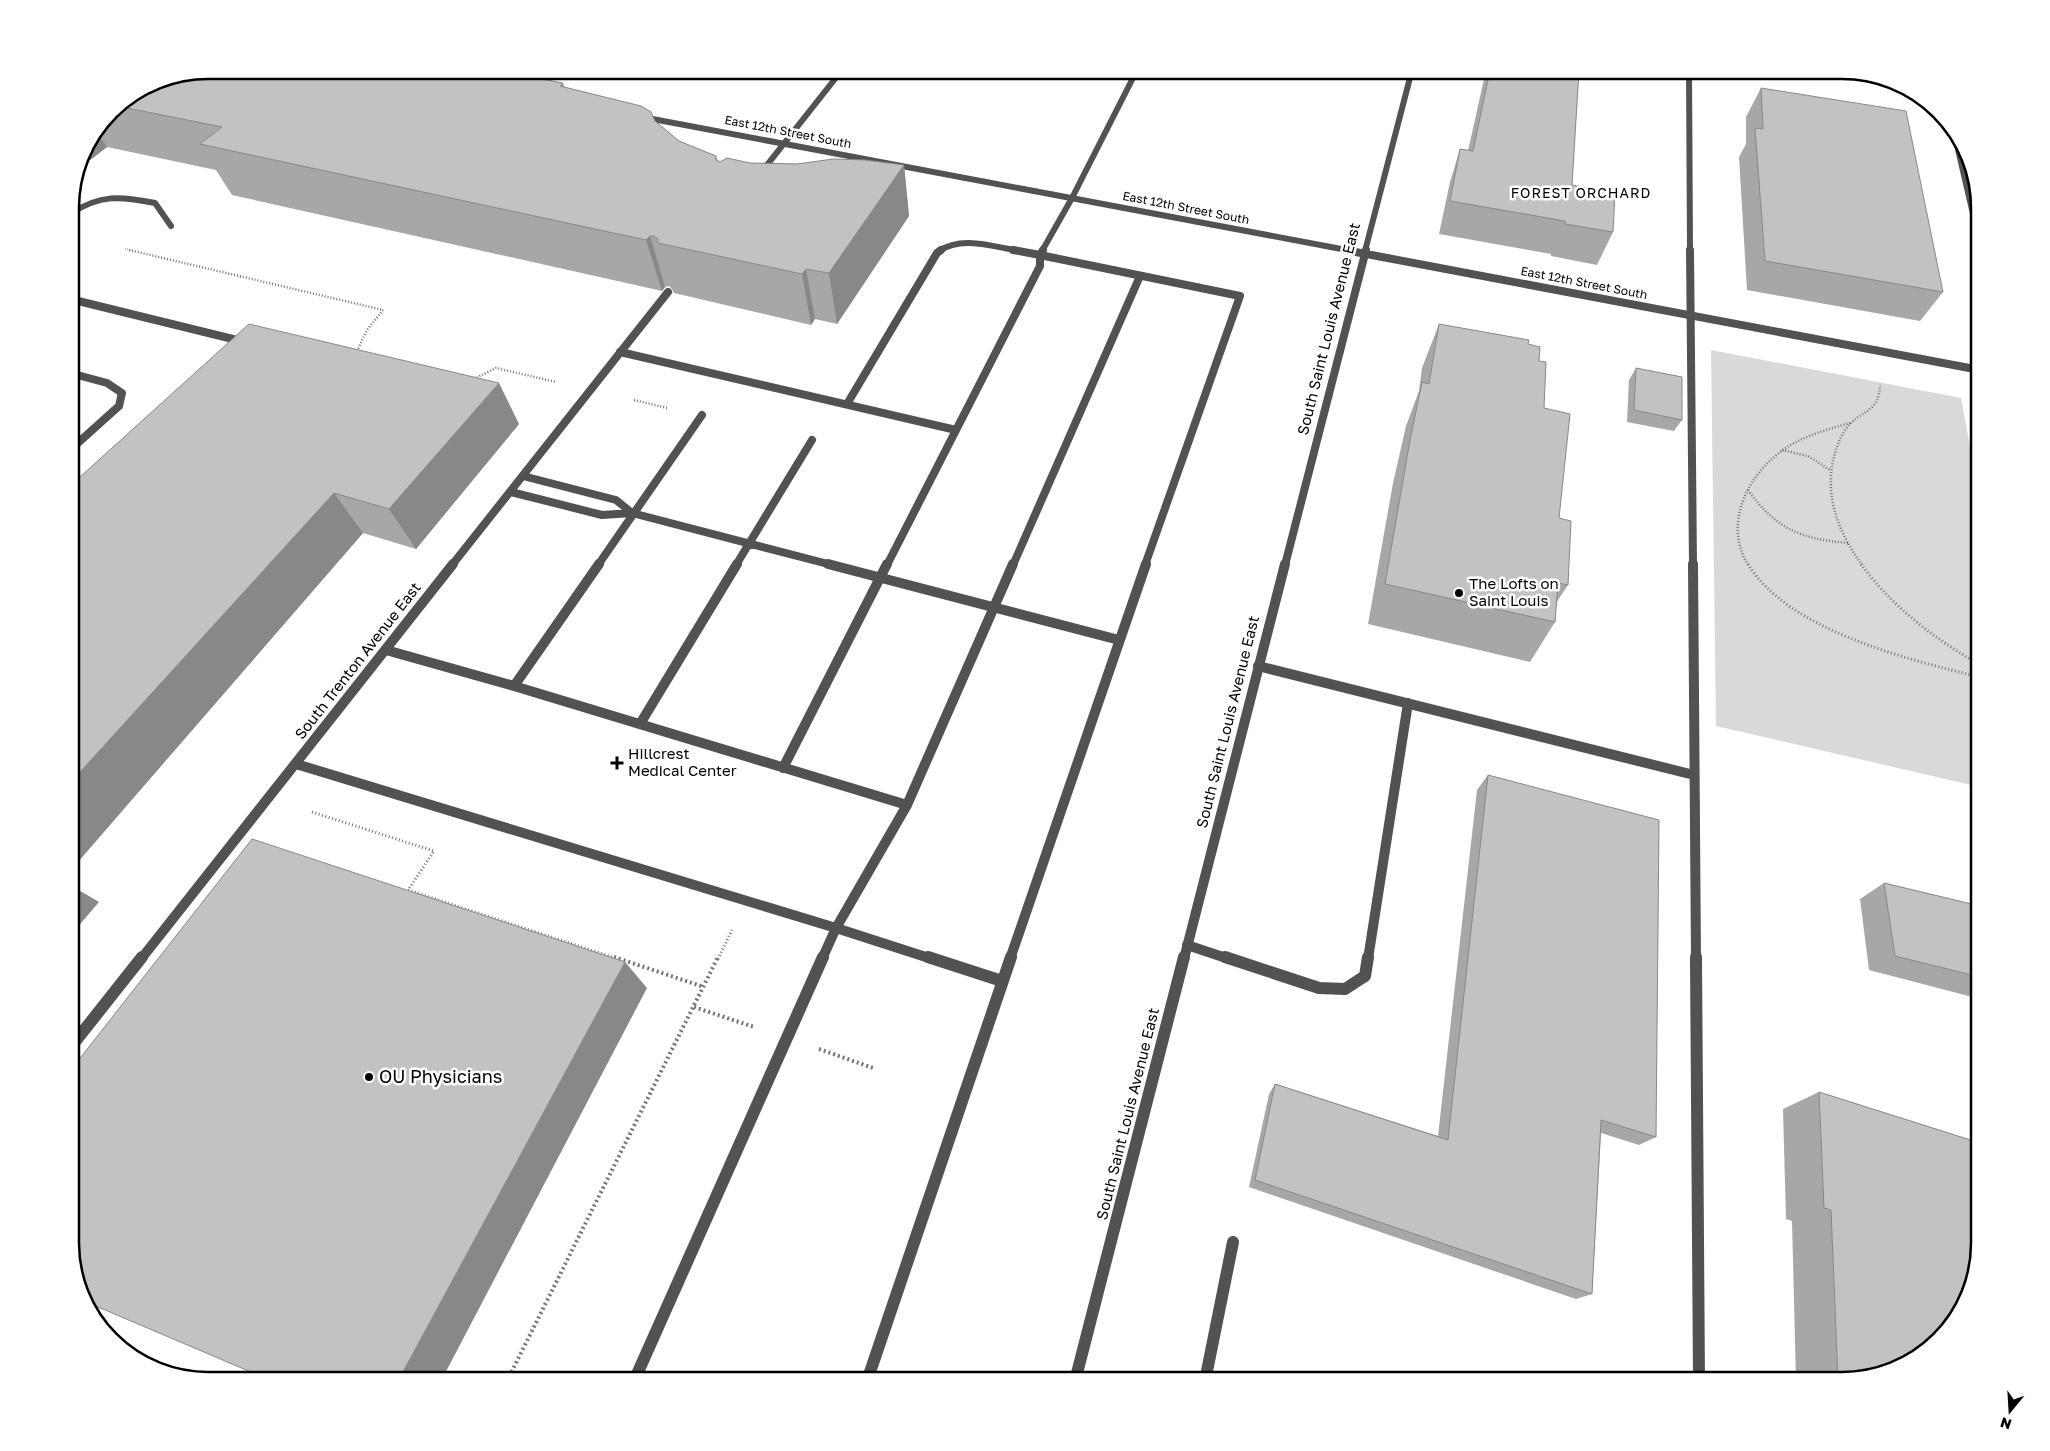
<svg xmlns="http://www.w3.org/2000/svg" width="2050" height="1451" viewBox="0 0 2050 1451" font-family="'Golos Text',sans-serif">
<rect width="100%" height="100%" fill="#fff"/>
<path fill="#d9d9d9" d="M1711 350 1961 398 1980 501V787L1716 726Z"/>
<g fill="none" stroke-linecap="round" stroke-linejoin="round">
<path stroke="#747474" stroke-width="2" stroke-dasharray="0.5 2" stroke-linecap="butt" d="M125 249 135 251"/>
<path stroke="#747474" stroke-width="2.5" stroke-dasharray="1 2" stroke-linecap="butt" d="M129 250 383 310 367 330 356 353
M474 379 496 368 556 382
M634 400 667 408
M1782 450 1808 456 1830 470
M1748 490C1776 529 1801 539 1848 543
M1748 565C1722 522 1749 471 1789 446 1807 435 1829 429 1850 423
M1862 565C1838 532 1823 494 1835 453 1838 443 1842 433 1849 425 1864 409 1879 412 1880 385"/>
<path stroke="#747474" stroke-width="3" stroke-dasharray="1 2.5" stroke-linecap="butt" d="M1748 564C1787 630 1909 660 1980 677
M1861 564C1892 607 1935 639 1980 665
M312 812 434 851 408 890 618 959
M718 959 732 930"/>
<path stroke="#747474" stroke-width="4" stroke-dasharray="2 3" stroke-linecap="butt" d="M614 957 704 987
M694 1007 754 1027
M819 1049 873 1068
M507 1381 718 957"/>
<path stroke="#525252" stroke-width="6" d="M819 70 839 73
M1689 70 1690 251
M523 86 541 70
M70 214C100 194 121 196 155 203L171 226
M939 251C962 235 994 247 1020 251
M1042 251 1072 198 1137 70"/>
<path stroke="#525252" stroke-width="8" d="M1043 250 1040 255 1240 296 1145 565
M1690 250 1693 565
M70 299 245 342
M620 352 956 430
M70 373 107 383 122 393 119 406 70 450
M847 404 937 253 941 250
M523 476 616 500 632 513
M511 492 602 515 632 513 832 565
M598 565 702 415
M736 565 812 440
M887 565 1040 266V255L1013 250
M1013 565 1140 276"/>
<path stroke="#525252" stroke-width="10" d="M828 564 1119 640
M1693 564 1696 959
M386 650 514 686 907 805
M1258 666 1694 775
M514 686 599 564
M640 724 737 564
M296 764 836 928 822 959
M783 768 887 564
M1187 945 1229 959
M932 959 836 928 907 805 1013 564
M1010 959 1146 564
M1368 959 1408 703"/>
<path stroke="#525252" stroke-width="12" d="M928 957 1002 981
M1225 957 1319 988 1345 989 1365 976 1368 957
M1696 957 1699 1381
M634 1381 823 957
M867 1381 1011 957
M1205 1381 1233 1242"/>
<path stroke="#525252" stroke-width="6" d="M642 117 1352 251
M1954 132 1980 244
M760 174 842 70
M1365 251 1412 70"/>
<path stroke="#525252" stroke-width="8" d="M1345 250 1980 370
M452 565 668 292
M1285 565 1366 250"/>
<path stroke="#525252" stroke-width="10" d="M141 959 453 564
M1184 959 1285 564"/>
<path stroke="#525252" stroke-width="12" d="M70 1048 142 957
M1075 1381 1184 957"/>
</g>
<path fill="#a7a7a7" d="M208 70H496L563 83 565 87 655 121 679 141 716 156 718 161 720 162 750 163 904 165 909 216 837 324 815 319 811 325 674 293 672 289 669 286 665 287 662 291 232 195 216 170 107 147 81 167H79L84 147 111 110 156 80Z
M1486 70H1579L1572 185 1613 232 1597 265 1551 256V254L1439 234 1450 182 1460 149 1468 151Z
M1761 88 1943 292 1920 321 1747 290 1739 157 1746 144V117Z
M1439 324 1528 344 1539 361 1544 408 1559 518 1568 585 1556 603 1555 622 1530 662 1368 624 1393 483 1406 426 1419 391 1422 368Z
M1636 368 1682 420 1674 431 1627 422 1629 380Z
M519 424 416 549 363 533 70 871V486Z
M1488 775 1656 1137 1639 1145 1601 1133 1592 1294 1576 1299 1249 1187 1269 1094 1275 1084 1438 1136 1477 790Z
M1884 883 1980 906V999L1869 970 1860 899Z
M1819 1092 1980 1143 1842 1381H1796L1792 1221 1786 1219 1783 1109Z"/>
<path fill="#888" d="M96 131 107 147 81 167 79 165 84 147Z
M904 165 909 216 837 324 829 273Z
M650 236 665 287 662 291 646 240Z
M806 269 815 319 811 325 802 274Z
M499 383 519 424 416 549 389 509Z
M334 493 363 533 70 871V783Z
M70 885 99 902 70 936Z
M625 962 647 988 441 1381H398Z"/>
<path fill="#c2c2c2" stroke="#888" d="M208 70H493L563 83 560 86 641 106 651 112 655 121 679 141 716 156V160L720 162 727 158 750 163 797 164 833 159 865 160 904 165 829 273 806 269 802 274 658 243V239L654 236H650L646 240 200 144 222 127 117 106 156 80Z
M1490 70H1579L1572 185 1615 193 1613 232 1565 224V221L1450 201 1460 149 1473 151Z
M1761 88 1906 111 1943 292 1765 261 1755 128 1763 129Z
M249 324 499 383 389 509 334 493 70 783V486Z
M1439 324 1529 340 1528 344 1540 347 1539 361 1546 362 1544 408 1570 414 1559 518 1571 521 1568 585 1558 583 1555 622 1385 584 1410 440 1422 382 1429 384Z
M1636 368 1682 377V420L1634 410Z
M1488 775 1659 820 1656 1137 1601 1120 1592 1294 1255 1180 1275 1084 1448 1140Z
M252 839 625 962 398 1381H272L84 1301 70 1252V1071Z
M1884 883 1980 906V977L1895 956Z
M1819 1092 1980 1143V1243L1973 1287 1952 1327 1903 1367 1842 1381H1838L1831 1210 1824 1208Z"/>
<g fill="#000" stroke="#fff" stroke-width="2">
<circle cx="1459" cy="593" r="5"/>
<path d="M614.5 755.5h5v5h5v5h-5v5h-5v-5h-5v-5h5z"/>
<circle cx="369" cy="1077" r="5"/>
</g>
<g text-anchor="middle" stroke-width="5" stroke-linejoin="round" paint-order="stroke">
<g font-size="12" fill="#000" stroke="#fff">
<text transform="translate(788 132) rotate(11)" y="4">East 12th Street South</text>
<text transform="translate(1186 208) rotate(11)" y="4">East 12th Street South</text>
<text transform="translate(1584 283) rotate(11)" y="4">East 12th Street South</text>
</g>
<g font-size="14" letter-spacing="1" fill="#000" stroke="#fff">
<text x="1581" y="198">FOREST ORCHARD</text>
</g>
<g font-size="15" fill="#000" stroke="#fff">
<text transform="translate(1329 329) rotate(-76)" y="5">South Saint Louis Avenue East</text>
<text transform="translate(358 661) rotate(-52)" y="5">South Trenton Avenue East</text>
<text transform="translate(1228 722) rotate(-76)" y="5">South Saint Louis Avenue East</text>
<text transform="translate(1128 1114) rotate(-76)" y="5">South Saint Louis Avenue East</text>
</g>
<g font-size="15" fill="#000" stroke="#fff" text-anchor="start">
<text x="1469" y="589">The Lofts on<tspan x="1469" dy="17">Saint Louis</tspan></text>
<text x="628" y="759">Hillcrest<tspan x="628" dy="17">Medical Center</tspan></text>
</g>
<g font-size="18" fill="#000" stroke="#fff" text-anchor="start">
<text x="379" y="1083">OU Physicians</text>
</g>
</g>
<path d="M0 0H2050V1451H0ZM208 79H1842A129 129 0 0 1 1971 208V1243A129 129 0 0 1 1842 1372H208A129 129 0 0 1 79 1243V208A129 129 0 0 1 208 79Z" fill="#fff" fill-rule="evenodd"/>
<path fill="none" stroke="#000" stroke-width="2.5" d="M208 79H1842A129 129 0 0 1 1971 208V1243A129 129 0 0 1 1842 1372H208A129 129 0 0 1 79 1243V208A129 129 0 0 1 208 79Z"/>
<g transform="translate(2010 1411) rotate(198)" stroke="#ffffff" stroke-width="4" paint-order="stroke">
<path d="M0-4L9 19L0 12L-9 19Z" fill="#000000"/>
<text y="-8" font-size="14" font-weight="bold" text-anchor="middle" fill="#000000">N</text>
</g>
</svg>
